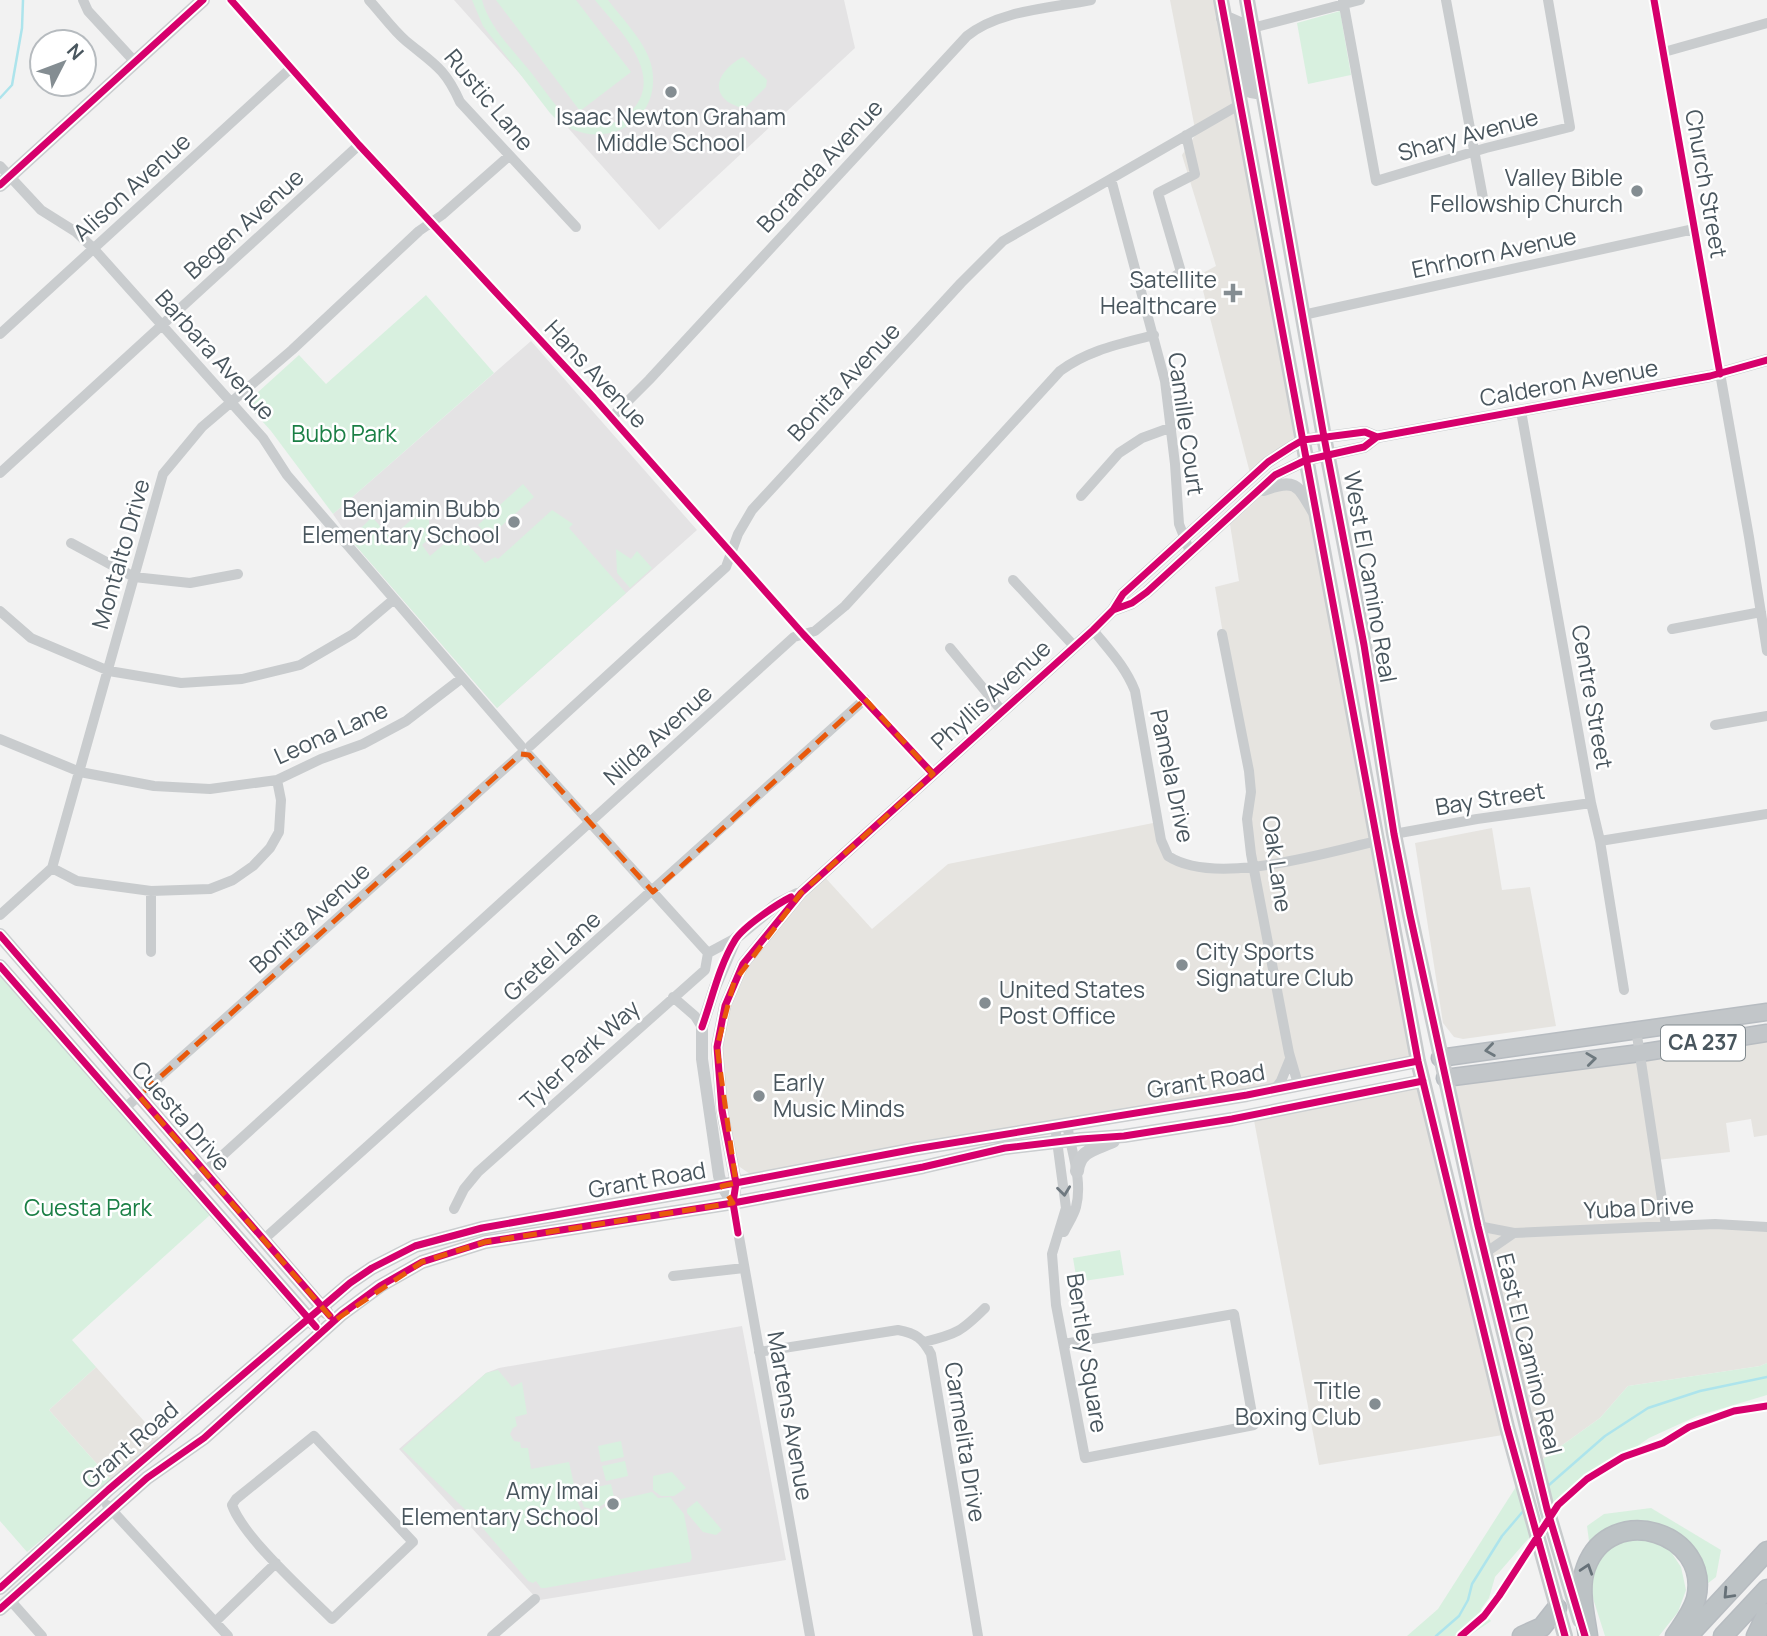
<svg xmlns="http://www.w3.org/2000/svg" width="1767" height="1636" viewBox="0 0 1767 1636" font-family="Manrope,sans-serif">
<rect width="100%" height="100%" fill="#f2f2f2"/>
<path fill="#e6e4e0" d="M1170 0H1221L1303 440 1251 477 1199 275 1216 266 1182 155 1196 134Z
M1293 484 1317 518 1418 1061 1298 1084 1291 1060 1275 1089 756 1178 731 1161 718 1074 734 982 822 874 872 929 948 864 1158 822 1161 840 1176 862 1255 866 1250 793 1215 587 1239 581 1229 518 1253 494Z
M1492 828 1502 890 1530 887 1556 1026 1463 1039 1454 1037 1443 1023 1415 843Z
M1767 1033V1135L1754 1137 1751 1119 1726 1123 1730 1152 1657 1160 1666 1226 1767 1227V1363L1760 1366 1628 1386 1600 1418 1536 1464 1445 1078Z
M1423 1081 1509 1434 1319 1465 1253 1115Z
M96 1367 159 1438 112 1481 49 1410Z"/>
<path fill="#e4e3e4" d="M454 0H844L855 48 659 230Z
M531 341 697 530 497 708 350 539 333 514Z
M742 1326 786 1560 540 1600 537 1599 399 1449 486 1373 499 1368Z"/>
<path fill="#d8f0df" d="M472 0H482C489 28 516 53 533 75 543 88 552 102 563 113 568 118 575 122 581 124 597 129 614 125 627 115 670 78 619 30 595 0H608C623 20 647 43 652 68 663 129 590 157 550 113L483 26Z
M496 0H576L631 72 580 111Z
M1340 11 1351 75 1308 84 1297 23Z
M743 57 767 80 766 87 744 109C739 107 733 105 728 102 707 86 727 65 743 57Z
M426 295 494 373 333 514 271 431 246 403 299 355 326 384Z
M523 484 534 497 489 537 478 525Z
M552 510 573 524 569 528 626 593 497 708 350 539 372 517 391 538 421 511 429 519V531L433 535 422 545 430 556 457 533 485 563 495 557 498 559Z
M616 549 631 559 637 551 652 568 630 588 617 573Z
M0 974 210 1215 72 1340 96 1367 49 1410 112 1481 27 1552 0 1521Z
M1120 1250 1124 1275 1077 1282 1073 1258Z
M1767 1363V1395L1697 1416 1649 1438 1547 1509 1536 1464 1600 1418 1628 1386 1760 1366Z
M498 1370 512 1387 522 1382 527 1414 515 1417 517 1426 513 1428 510 1434 514 1441 520 1442 521 1448H528L531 1469 569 1462 578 1503 585 1517 597 1513 612 1501 652 1492 658 1498 670 1497 684 1514 692 1558 690 1562 545 1588H541L536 1581 533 1583 528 1581 475 1519 402 1449 486 1373Z
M621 1441 624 1457 601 1462 598 1446Z
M625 1461 628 1476 606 1481 602 1466Z
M672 1472 686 1488 674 1496H661L653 1490V1476Z
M1521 1479 1535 1531 1495 1577 1489 1598 1481 1609 1491 1621 1469 1636H1407L1438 1609Z
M611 1484 614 1497 595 1510 584 1507 578 1491Z
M697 1501 722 1530 716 1535 703 1532 687 1513V1509Z
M1651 1508 1721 1550 1716 1577 1707 1584C1701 1569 1696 1552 1684 1540 1669 1524 1638 1518 1617 1526 1607 1530 1601 1540 1589 1541L1587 1526 1604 1514Z
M1648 1536 1667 1546 1681 1567 1686 1590 1678 1612 1659 1636H1605L1590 1589 1592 1566 1605 1549 1624 1538Z"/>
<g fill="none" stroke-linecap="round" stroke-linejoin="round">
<path stroke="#ade4ec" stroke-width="2.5" d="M0 98 12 85 22 28 23 0
M1549 1485 1605 1436 1648 1408 1700 1391 1767 1377
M1436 1636 1459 1616 1468 1600 1472 1584 1502 1536 1525 1509"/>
<g stroke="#b7bcc1" stroke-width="19">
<path id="trunk" d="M1440 1058 1767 1012
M1445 1078 1640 1053 1767 1033"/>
</g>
<g stroke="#b7bcc1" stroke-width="21">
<path id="motorway" d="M1522 1636 1542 1627 1557 1608
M1588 1636C1585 1614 1578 1588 1586 1567 1610 1501 1712 1532 1696 1599 1692 1613 1683 1624 1675 1636
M1688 1636 1767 1551
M1723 1636 1767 1589
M1756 1636 1767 1613"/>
</g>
<path stroke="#c9ccce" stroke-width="10" d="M83 0 88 11 135 62
M231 0 359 145 594 398 803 634 933 774
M369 0C381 13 393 30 406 41 434 64 445 68 460 102L576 227
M1343 0 1376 181 1486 148 1570 127 1548 0
M1446 0 1483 198
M1654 0 1749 537 1767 651
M1252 28 1360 0
M1664 52 1767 23
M0 166 41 210 76 232 93 248 263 438 287 475 521 746
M1111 179 1165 381 1175 464 1179 524 1190 552
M1140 285 1168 281 1181 272 1158 193 1195 174 1186 135
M1303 315 1694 229
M0 334 291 68
M1521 411 1591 803 1600 841 1624 990
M611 418 649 380 967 36C999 10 1052 8 1091 0
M0 473 359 145
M1081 496 1119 453 1142 438 1172 427
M71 543 134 577 190 583 238 574
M1013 580 1074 646
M0 611 31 638 109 671 181 683 242 679 300 665 353 634 393 600
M1672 629 1761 612
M1093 630C1109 650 1125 666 1135 691L1161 840 1168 856C1215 887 1324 853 1377 841
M1222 634 1249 771 1251 792 1247 819 1251 854 1289 1053 1298 1084
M950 648 1002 711
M1715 725 1767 716
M0 739 80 772 154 786 210 789 277 780 321 759 363 744 406 721 462 678
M530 746 726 567 738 534 752 510 961 283 1003 241 1239 105
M529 755 708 953
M1394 834 1477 819 1591 803
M1600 841 1767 814
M52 868 77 881 151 891 210 889 233 880 253 866 270 848 279 832 281 800 277 780
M151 891V952
M0 915 52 868 163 474 202 427 292 350 419 231 442 215 509 156
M708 953 736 938
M673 997 695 1016 702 1027
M1636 1029 1666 1226
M1275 1089 1281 1081 1290 1059
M124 1109 521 754
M1055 1126 1066 1208 1052 1254 1056 1305 1085 1458 1254 1425 1234 1314 1064 1344
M191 1184 794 637 815 631 845 606 1060 371C1088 350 1120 344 1154 335
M733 1203 810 1636
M454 1209 464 1189 478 1172 705 970 708 953
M1478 1226 1514 1233 1715 1224 1767 1227
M1064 1232C1068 1224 1074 1215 1076 1207 1083 1180 1071 1151 1067 1124
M263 1240 865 699
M1485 1253 1514 1233
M673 1276 744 1268
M924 1342C957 1334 962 1331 985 1308
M759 1352 898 1330C916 1333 923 1339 931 1354L978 1636
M314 1436 413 1542 332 1619C306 1593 243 1537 232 1505L236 1499Z
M107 1505 228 1636
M10 1600 42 1636
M215 1622 276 1563
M492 1636 535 1599"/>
<path stroke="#c9ccce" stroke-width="12" d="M1264 490C1295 478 1298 485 1313 511
M1113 610 1132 603 1147 592 1275 475 1306 460 1364 447 1377 437 1710 376 1767 360
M733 1203 736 1183 722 1110 717 1047 725 1006 743 964 801 893 1093 630 1113 610 1123 594 1268 462 1291 447 1303 440 1365 432 1377 437
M733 1203 722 1186 719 1176 702 1059V1027L715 987 736 938 777 904 797 894"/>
<path stroke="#cacdcf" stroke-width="14" d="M0 185 203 0
M0 935 326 1312
M0 966 313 1323
M1077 1171C1079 1150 1096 1149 1113 1141
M0 1588 108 1490 350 1283 372 1268 415 1246 482 1228 709 1188 915 1149 1247 1095 1418 1061
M0 1609 147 1478 204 1438 342 1314 380 1286 422 1262 485 1242 733 1203 923 1167 1005 1148 1081 1139 1124 1136 1232 1119 1423 1081"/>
<path stroke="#c8cbcd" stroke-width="16" d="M1221 0 1418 1061 1507 1427 1565 1636
M1247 0 1324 437 1364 645 1394 834 1410 915 1478 1226 1547 1509 1580 1620
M1224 18 1240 25 1251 90 1263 92"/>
<use href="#trunk" stroke="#c2c6c9" stroke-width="16"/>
<use href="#motorway" stroke="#bcc2c5" stroke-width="18"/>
<g stroke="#fff" stroke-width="11">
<path id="cycleway" d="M231 0 359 145 594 398 803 634 933 774
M1221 0 1418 1061 1507 1427 1565 1636
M1247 0 1324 437 1364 645 1394 834 1410 915 1478 1226 1547 1509 1585 1636
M1654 0 1720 374
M0 185 203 0
M1113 610 1132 603 1147 592 1275 475 1306 460 1364 447 1377 437 1710 376 1767 360
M0 935 330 1316
M0 966 316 1327
M702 1027C712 999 719 966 735 940 743 927 777 904 791 897
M738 1233 733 1203 736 1183 722 1110 717 1047 725 1006 743 964 801 893 1093 630 1113 610 1123 594 1268 462 1291 447 1303 440 1365 432 1377 437
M0 1588 108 1490 350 1283 372 1268 415 1246 482 1228 709 1188 915 1149 1247 1095 1418 1061
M0 1609 147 1478 204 1438 342 1314 380 1286 422 1262 485 1242 733 1203 923 1167 1005 1148 1081 1139 1124 1136 1232 1119 1423 1081
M1461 1636 1484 1616 1499 1596 1558 1505 1587 1479 1623 1457 1663 1443 1689 1427 1734 1411 1767 1406"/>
</g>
<use href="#cycleway" stroke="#d6006c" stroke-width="7"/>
</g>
<defs><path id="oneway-chevron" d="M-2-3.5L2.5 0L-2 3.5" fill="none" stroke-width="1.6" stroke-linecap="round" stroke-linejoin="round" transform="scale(1.75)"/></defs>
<g stroke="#6d787e">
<use href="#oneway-chevron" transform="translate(1490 1050) rotate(172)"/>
<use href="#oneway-chevron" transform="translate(1591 1059) rotate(-7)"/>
</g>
<use stroke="#6f7980" href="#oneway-chevron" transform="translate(1064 1191) rotate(83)"/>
<g stroke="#667178">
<use href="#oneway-chevron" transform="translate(1587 1569) rotate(-72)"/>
<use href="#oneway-chevron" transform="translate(1728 1594) rotate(133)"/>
</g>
<path fill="none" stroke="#e8590c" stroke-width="5" stroke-dasharray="14 9" stroke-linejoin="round" d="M865 699 933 774 801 893 734 982 717 1047 736 1183 722 1186 733 1203 485 1242 422 1262 334 1321 139 1096 521 754 529 755 653 892Z"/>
<g fill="#848d92" stroke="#fff" stroke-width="2.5">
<circle cx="671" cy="92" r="7"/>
<circle cx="1637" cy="191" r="7"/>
<path d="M1229.5 282.5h7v7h7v7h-7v7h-7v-7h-7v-7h7z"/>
<circle cx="514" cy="522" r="7"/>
<circle cx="1182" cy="965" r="7"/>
<circle cx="985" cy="1003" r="7"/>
<circle cx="759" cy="1096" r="7"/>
<circle cx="1375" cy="1404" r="7"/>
<circle cx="613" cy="1504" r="7"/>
</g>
<g text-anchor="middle" stroke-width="5" stroke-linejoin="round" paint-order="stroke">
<rect fill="#fff" stroke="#80898e" stroke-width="2" x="1661" y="1025.5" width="84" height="35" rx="5"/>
<g font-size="21" font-weight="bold" fill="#49565e">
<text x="1703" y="1050">CA 237</text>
</g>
<g font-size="23" fill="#49565e" stroke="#fff">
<text transform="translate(489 100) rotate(50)" y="8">Rustic Lane</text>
<text transform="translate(1468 135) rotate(-15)" y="8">Shary Avenue</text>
<text transform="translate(820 166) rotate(-47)" y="8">Boranda Avenue</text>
<text transform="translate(1706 184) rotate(80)" y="8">Church Street</text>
<text transform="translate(132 187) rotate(-42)" y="8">Alison Avenue</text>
<text transform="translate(244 224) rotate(-42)" y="8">Begen Avenue</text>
<text transform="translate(1494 253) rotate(-12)" y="8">Ehrhorn Avenue</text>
<text transform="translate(215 355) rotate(48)" y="8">Barbara Avenue</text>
<text transform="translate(596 374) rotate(47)" y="8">Hans Avenue</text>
<text transform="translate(844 382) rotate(-47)" y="8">Bonita Avenue</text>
<text transform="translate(1569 383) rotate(-10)" y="8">Calderon Avenue</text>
<text transform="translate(1186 424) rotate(82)" y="8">Camille Court</text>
<text transform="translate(121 554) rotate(-74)" y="8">Montalto Drive</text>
<text transform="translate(1370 577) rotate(80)" y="8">West El Camino Real</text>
<text transform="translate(991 695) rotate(-42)" y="8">Phyllis Avenue</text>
<text transform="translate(1592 697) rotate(80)" y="8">Centre Street</text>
<text transform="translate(331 733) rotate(-24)" y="8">Leona Lane</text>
<text transform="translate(658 735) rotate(-42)" y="8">Nilda Avenue</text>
<text transform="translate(1172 776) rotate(78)" y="8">Pamela Drive</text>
<text transform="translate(1490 799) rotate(-9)" y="8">Bay Street</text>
<text transform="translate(1277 864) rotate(82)" y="8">Oak Lane</text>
<text transform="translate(310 918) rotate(-42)" y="8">Bonita Avenue</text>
<text transform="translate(552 956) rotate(-42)" y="8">Gretel Lane</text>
<text transform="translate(580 1055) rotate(-42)" y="8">Tyler Park Way</text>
<text transform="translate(1206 1081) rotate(-9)" y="8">Grant Road</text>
<text transform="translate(181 1116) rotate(49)" y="8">Cuesta Drive</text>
<text transform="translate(647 1180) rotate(-10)" y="8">Grant Road</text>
<text transform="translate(1639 1208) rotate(-3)" y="8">Yuba Drive</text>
<text transform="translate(1087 1353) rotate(81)" y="8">Bentley Square</text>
<text transform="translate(1529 1354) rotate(76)" y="8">East El Camino Real</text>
<text transform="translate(790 1416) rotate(80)" y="8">Martens Avenue</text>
<text transform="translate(965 1442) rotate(81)" y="8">Carmelita Drive</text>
<text transform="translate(130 1445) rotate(-41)" y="8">Grant Road</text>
</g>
<g font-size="23" fill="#49565e" stroke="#fff" text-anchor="end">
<text x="671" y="125" text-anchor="middle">Isaac Newton Graham<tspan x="671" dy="26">Middle School</tspan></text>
<text x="1623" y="186">Valley Bible<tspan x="1623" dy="26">Fellowship Church</tspan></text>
<text x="1217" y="288">Satellite<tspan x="1217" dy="26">Healthcare</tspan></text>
<text x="500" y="517">Benjamin Bubb<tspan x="500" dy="26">Elementary School</tspan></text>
<text x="1196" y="960" text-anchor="start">City Sports<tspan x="1196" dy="26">Signature Club</tspan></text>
<text x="999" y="998" text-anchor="start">United States<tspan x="999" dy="26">Post Office</tspan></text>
<text x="773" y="1091" text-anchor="start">Early<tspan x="773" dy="26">Music Minds</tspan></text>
<text x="1361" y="1399">Title<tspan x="1361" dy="26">Boxing Club</tspan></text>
<text x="599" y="1499">Amy Imai<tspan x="599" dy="26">Elementary School</tspan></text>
</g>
<g font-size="23" fill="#1a7f45" stroke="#fff">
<text x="344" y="442">Bubb Park</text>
<text x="88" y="1216">Cuesta Park</text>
</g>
</g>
<g transform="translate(63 63) rotate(48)"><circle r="33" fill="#ffffff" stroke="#b6bbbf" stroke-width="2"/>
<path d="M0-5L12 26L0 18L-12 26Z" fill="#848d92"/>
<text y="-10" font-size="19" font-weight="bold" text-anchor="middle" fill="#49565e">N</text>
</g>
</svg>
